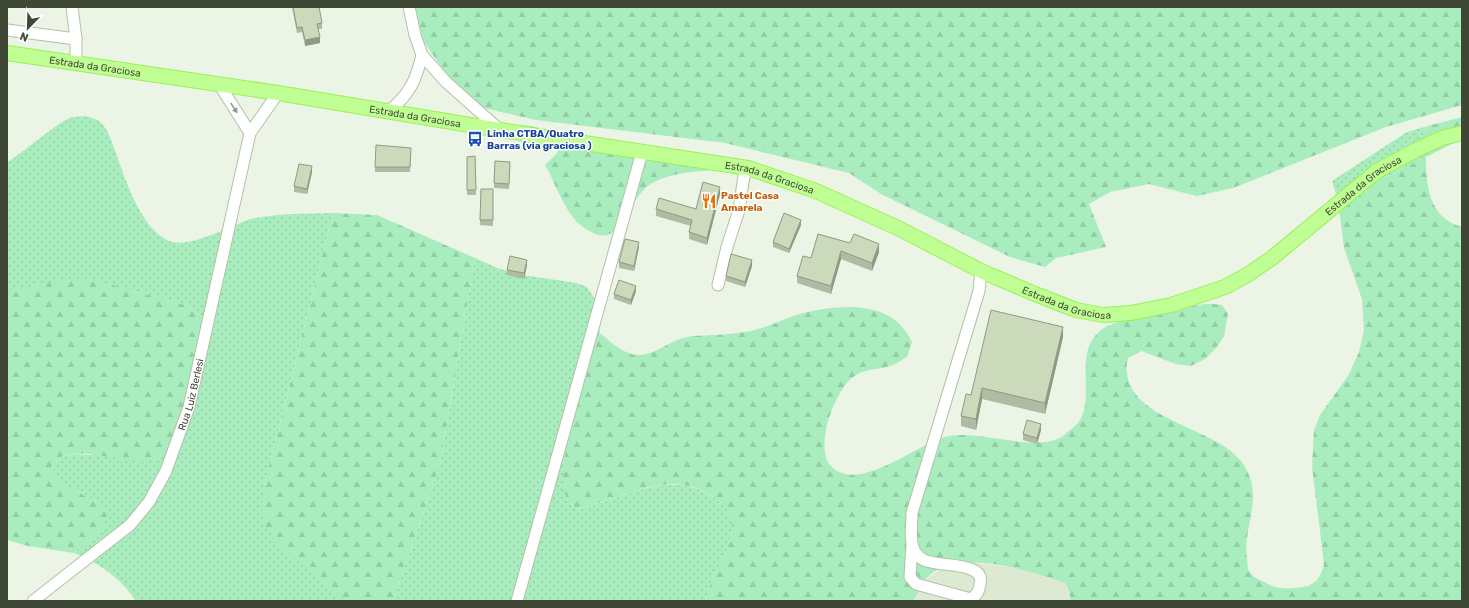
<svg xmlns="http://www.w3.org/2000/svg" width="1469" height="608" viewBox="0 0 1469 608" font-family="Rubik,sans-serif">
<defs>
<pattern id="grass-dots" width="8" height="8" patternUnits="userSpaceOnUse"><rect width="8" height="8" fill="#a9edbf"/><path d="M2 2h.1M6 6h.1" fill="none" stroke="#92cda5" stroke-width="1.8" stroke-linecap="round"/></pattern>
<pattern id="forest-firs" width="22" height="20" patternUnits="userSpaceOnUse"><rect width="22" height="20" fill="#a9edbf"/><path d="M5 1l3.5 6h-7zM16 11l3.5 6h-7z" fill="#92cda5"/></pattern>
</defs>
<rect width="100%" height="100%" fill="#ecf4e5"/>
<path fill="#dde9d3" d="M977 563 1024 569 1065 583 1071 601H913L926 579 943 568Z"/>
<path fill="url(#grass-dots)" d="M85 116C89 117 96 119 99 121 108 128 112 143 116 153 126 181 140 226 167 240 187 251 231 225 251 219 277 213 306 214 333 213L264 486 274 538 346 601H136C120 577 100 564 74 553L92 538 99 504 66 485 54 474 52 464C62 452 77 454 91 455L202 317 186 305 129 290 7 291V163L60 123 72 117Z
M1424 127 1432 154 1338 201 1332 181 1407 132Z
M475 258 500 269 522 275 577 283 587 287 595 299 600 333 582 379 567 502 578 509C626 498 674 465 719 501 727 507 734 520 732 531 729 556 710 573 706 601H393L440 465Z"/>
<path fill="url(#forest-firs)" d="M414 7H1462V105L1386 127 1233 188 1197 196 1149 184 1110 192 1089 204 1106 247 1056 258 1045 267 1010 257 881 194 849 173 725 143 536 120 484 108 451 81 424 42Z
M1462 117V139L1432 154 1424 127Z
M519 124 651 149 730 169C704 171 675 171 652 183 637 192 631 211 621 224 613 234 605 239 593 233 566 221 559 189 545 165L557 153 560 142 556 136Z
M1426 157C1426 186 1429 218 1462 227V601H1071L1069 592 1065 583C1031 571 953 545 925 580 920 586 917 594 913 601H706C710 573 729 556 732 530 733 520 727 507 719 501 674 464 626 498 578 509L567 502 563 477 569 426 582 379 600 333C610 342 625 355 639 355 657 354 671 340 687 337 695 335 704 336 712 335 725 335 738 333 751 331 769 327 785 318 803 313 841 304 893 299 912 342L907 357C903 359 898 363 893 365 881 370 867 368 856 375 836 386 814 445 830 465 856 496 917 444 945 437 977 428 1037 454 1063 436 1068 432 1074 427 1078 423 1097 397 1072 354 1100 331 1114 319 1141 319 1159 315 1182 311 1197 301 1222 305L1228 314 1224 336 1217 347 1205 359 1191 366 1176 364 1141 351 1128 358C1127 363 1126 368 1127 373 1132 421 1215 427 1241 461 1267 496 1242 524 1247 559 1248 562 1247 567 1249 571 1252 577 1260 580 1266 583 1279 590 1290 589 1304 587 1317 584 1321 576 1324 564L1312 467 1314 430 1320 415 1348 376 1359 352 1364 330 1362 299 1344 248 1338 201Z
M333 213 377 215 475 258 440 465 393 601H346C326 584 269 543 263 520 260 509 262 497 264 486Z
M86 278 186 305 202 317 206 335 171 452C164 457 157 460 148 461 121 465 72 440 52 464L54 474 66 485 99 504 107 513C106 530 87 542 74 553L28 546 7 540V291L64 279Z"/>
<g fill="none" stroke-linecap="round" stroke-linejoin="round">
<g stroke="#b3c1a7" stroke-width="13">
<g id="minor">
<path d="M72 7 76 39"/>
<path d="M409 7 415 35 422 55 446 82 500 130"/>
<path d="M7 30 76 39V63"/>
<path d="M219 84 250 133"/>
<path d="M389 111C410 94 416 80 422 55"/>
<path d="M718 285 727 247 739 210 744 176 748 168"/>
<path d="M912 545 910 577 916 584 971 599C978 594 979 591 980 584 986 560 935 568 922 559 907 550 912 528 912 513L979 291 981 271"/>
<path id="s1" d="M33 601 130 525 149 502 166 471 189 407 250 133 278 93"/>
<path d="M517 601 642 152"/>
</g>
</g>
<g stroke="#99f057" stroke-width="16">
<g id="major">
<path id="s2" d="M7 53 278 93 500 130 748 168 816 191 898 228 981 271 1035 294 1076 310 1103 315 1131 313 1171 305 1225 287 1247 275 1272 258 1377 171 1416 150 1442 138 1462 133"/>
</g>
</g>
<use href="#minor" stroke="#fff" stroke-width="11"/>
<use href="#major" stroke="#c0ff94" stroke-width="14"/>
</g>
<path fill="#afbba2" d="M292 7H319L322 23V29H318L320 43 305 46 302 32 297 33Z
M411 153 410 172H375V167Z
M475 156 476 195H467V157Z
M510 162 509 189 494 188V183Z
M312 172 307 194 294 192V186Z
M481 189H493V226L480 225Z
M720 194 707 245 689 239V232L691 226 656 216V209H696Z
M801 225 789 253 773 247V242Z
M818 234 879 252 872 271 841 259 831 294 797 283V276L811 258Z
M639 247 634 271 619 268V262Z
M527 265 524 279 507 275V270Z
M752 266 745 287 726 281V276Z
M636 291 631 305 614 299V294Z
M1063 337 1045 414 982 399 976 430 961 426V416L971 395Z
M1041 430 1037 444 1023 440V434Z"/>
<path fill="#8f9984" d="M320 37V43L305 46V40Z
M312 166V172L307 194V189Z
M720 187V194L707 245V238Z
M801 220V225L789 253V249Z
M639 242V247L634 271V266Z
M879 244V252L872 271V263Z
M841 251V259L831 294V286Z
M527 260V265L524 279V273Z
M752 260V266L745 287V282Z
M636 286V291L631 305V300Z
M1063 327V337L1045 414V403Z
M982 388V399L976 430V419Z
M1041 424V430L1037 444V438Z"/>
<path fill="#ccdabc" stroke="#8f9984" d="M293 7H319L322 23 317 24 320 37 305 40 302 27 297 28Z
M376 145 411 148 410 167H375Z
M475 156 476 190H467V157Z
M495 161 510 162 509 184 494 183Z
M299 164 312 166 307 189 294 186Z
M703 182 720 187 707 238 689 232 692 220 656 209 659 198 696 209Z
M481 189H493V220H480Z
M784 213 801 220 789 249 773 242Z
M818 234 850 243 854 234 879 244 872 263 841 251 831 286 797 276 803 256 811 258Z
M625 239 639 242 634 266 619 262Z
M731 254 752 260 745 282 726 276Z
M510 256 527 260 524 273 507 270Z
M619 280 636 286 631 300 614 294Z
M991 310 1063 327 1045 403 982 388 976 419 961 416 966 394 971 395Z
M1027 420 1041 424 1037 438 1023 434Z"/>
<defs><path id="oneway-solid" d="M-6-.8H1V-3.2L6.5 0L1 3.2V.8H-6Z"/></defs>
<use fill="#959a8f" href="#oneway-solid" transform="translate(234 108) rotate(57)"/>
<defs>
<g id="bus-bare" transform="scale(1.2)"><path d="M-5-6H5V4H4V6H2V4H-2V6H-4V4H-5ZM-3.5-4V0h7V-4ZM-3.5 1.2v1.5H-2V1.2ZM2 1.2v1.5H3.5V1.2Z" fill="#1a4fb4" stroke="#fff" stroke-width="2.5" paint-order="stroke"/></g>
<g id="restaurant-bare" transform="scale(1.2)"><path d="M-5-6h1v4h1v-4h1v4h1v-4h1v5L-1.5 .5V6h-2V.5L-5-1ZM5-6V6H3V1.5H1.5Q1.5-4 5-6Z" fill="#e8710a" stroke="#fff" stroke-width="2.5" paint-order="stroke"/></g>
</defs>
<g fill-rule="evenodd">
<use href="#bus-bare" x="475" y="139"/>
<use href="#restaurant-bare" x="709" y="201"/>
</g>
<g text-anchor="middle" stroke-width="3" stroke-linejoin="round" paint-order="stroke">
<g font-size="10" fill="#3e4834" stroke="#fff">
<text dy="4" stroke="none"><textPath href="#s2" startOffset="89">Estrada da Graciosa</textPath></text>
<text dy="4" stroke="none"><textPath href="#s2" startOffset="413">Estrada da Graciosa</textPath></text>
<text dy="4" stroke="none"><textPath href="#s2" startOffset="773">Estrada da Graciosa</textPath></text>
<text dy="4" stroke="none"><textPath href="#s2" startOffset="1433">Estrada da Graciosa</textPath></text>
<text dy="4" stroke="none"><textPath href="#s2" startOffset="1097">Estrada da Graciosa</textPath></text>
<text dy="4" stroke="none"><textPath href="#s1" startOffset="269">Rua Luiz Berlesi</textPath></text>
</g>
<g font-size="10" font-weight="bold" fill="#164399" stroke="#fff" text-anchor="start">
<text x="487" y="137">Linha CTBA/Quatro<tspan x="487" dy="12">Barras (via graciosa )</tspan></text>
</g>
<g font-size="10" font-weight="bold" fill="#c56008" stroke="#fff" text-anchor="start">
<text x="721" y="199">Pastel Casa<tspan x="721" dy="12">Amarela</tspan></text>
</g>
</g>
<rect width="1469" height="608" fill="none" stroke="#3e4834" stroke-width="16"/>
<g transform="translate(28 28) rotate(203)" stroke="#ffffff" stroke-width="3" paint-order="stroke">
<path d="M0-3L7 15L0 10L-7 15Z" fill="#3e4834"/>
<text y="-6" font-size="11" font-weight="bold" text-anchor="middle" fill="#3e4834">N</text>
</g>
</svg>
